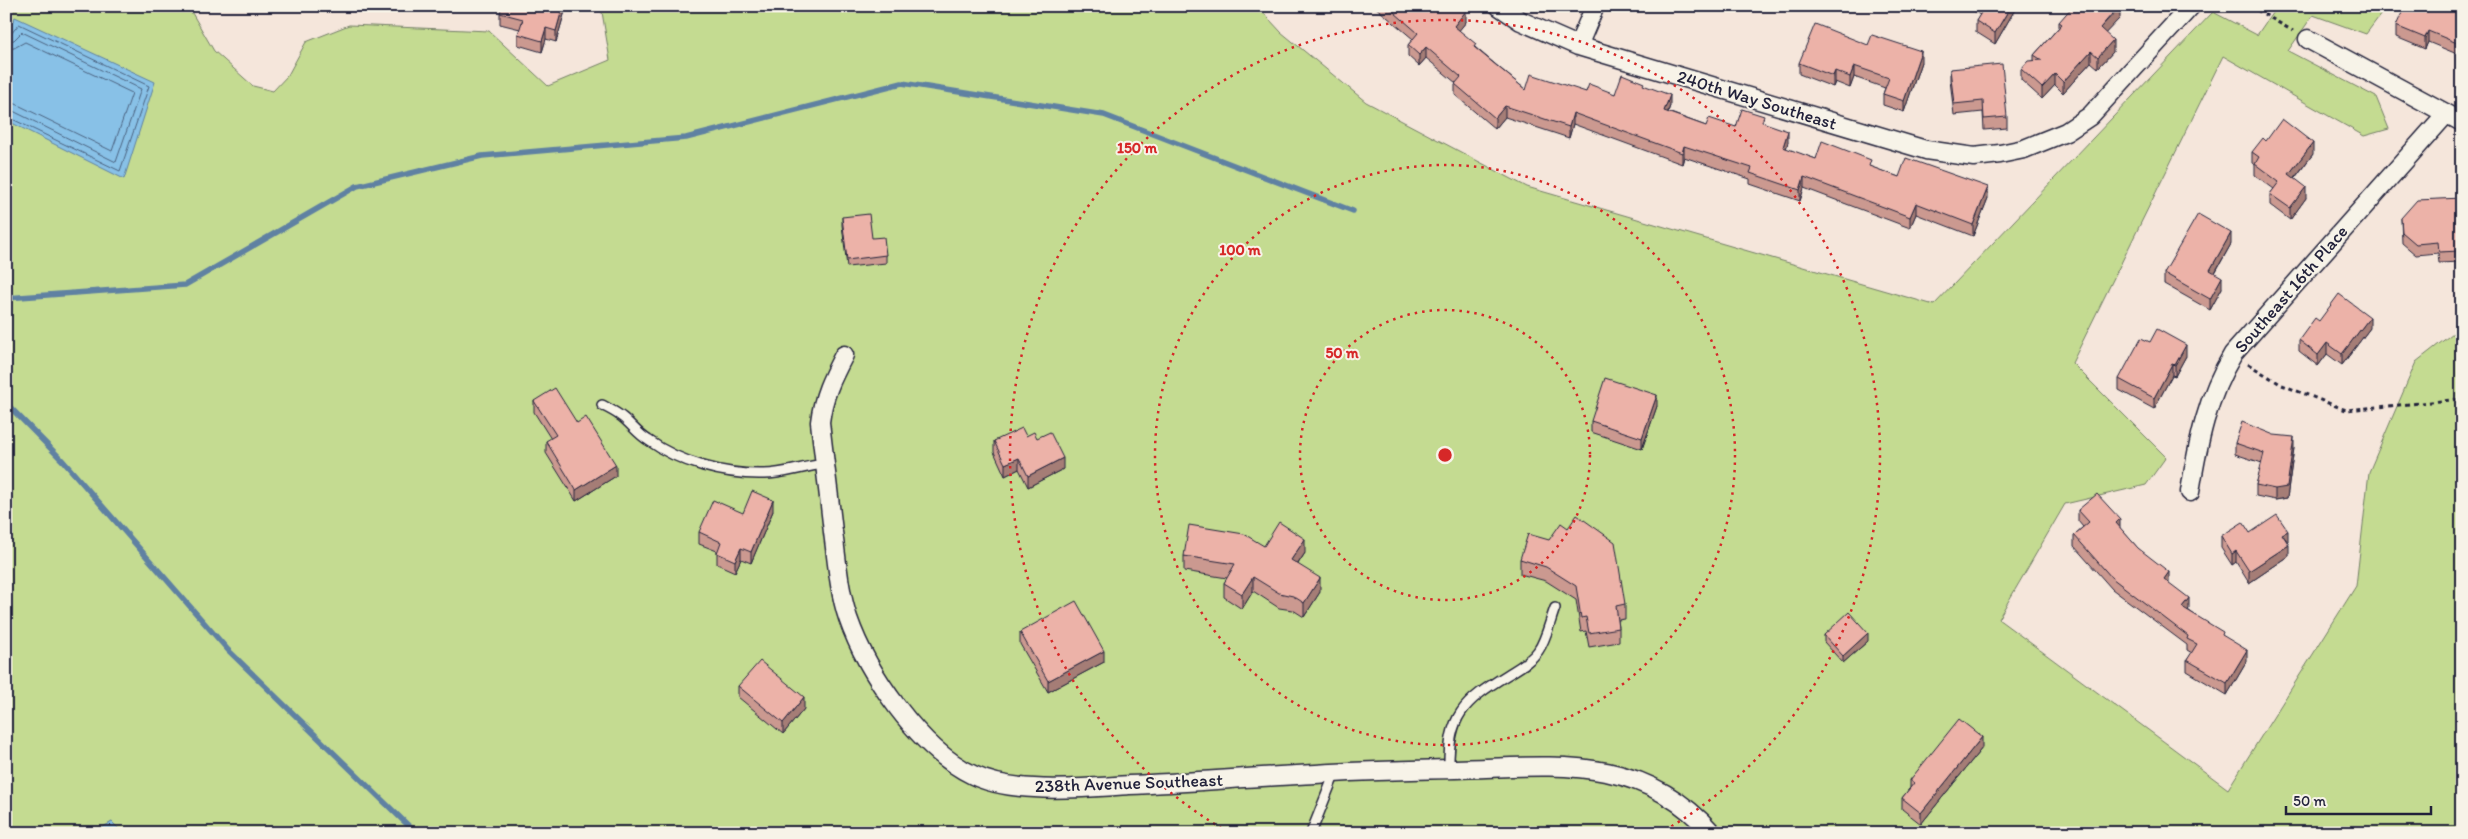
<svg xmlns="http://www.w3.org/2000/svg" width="2468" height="839" viewBox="0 0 2468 839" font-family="Itim,sans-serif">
<rect width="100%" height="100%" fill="#f5e6db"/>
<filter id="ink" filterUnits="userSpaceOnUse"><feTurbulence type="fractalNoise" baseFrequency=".02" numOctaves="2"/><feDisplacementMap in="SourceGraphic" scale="10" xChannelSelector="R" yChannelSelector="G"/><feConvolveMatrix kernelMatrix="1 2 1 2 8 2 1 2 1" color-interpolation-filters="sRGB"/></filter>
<g filter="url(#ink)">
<path fill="#c4db91" stroke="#737e66" d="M6 6H174L192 13 214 51 253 86 273 91 288 75 306 42 349 25 489 31 548 86 610 60 601 6H743L745 10 749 6H1257L1281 32 1366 102 1527 187 1934 305 2213 12 2257 35 2277 6H2387L2366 34 2313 15 2288 51 2376 97 2389 129 2364 136 2223 56 2072 363 2166 457 2146 485 2065 504 1998 619 2228 789 2356 586 2369 472 2416 362 2462 326V833H123L112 822 93 833H6Z"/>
<path fill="#88c1e7" stroke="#5f81a2" d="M15 17 155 82 124 179 6 120V34Z
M112 822 123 833H93Z"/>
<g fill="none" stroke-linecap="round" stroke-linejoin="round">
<path stroke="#4b6280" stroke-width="1" d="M6 35 11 34 19 24 149 86 120 171 6 116
M6 41 14 40 22 32 141 89 116 162 13 111 6 110
M6 49 14 48 25 42 132 93 112 151 16 104 6 102"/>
<path stroke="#5f81a2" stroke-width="5.5" d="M6 298 185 285 357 186 482 156 686 138 902 83 1104 115 1353 211
M6 403 63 461 228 650 416 833"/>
<g stroke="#22223b" stroke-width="12">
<path id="service" d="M602 405C609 409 616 412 622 417 631 424 638 434 648 440 680 463 725 475 764 474 785 474 804 466 825 464
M1449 769C1448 716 1463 702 1507 675 1518 668 1530 662 1538 651 1546 640 1550 621 1555 608
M1311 833 1335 773"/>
</g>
<g stroke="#22223b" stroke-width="21">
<path id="minor" d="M1499 6 1521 21 1578 46 1926 150 1974 157 2000 154 2024 149 2066 132 2090 116 2191 6
M2308 39 2462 122
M1578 46 1595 6
M844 355C832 378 823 396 820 422 824 458 829 495 833 532 837 561 839 591 848 618 867 673 920 750 973 775 1014 795 1085 788 1129 785 1192 782 1254 777 1316 774 1373 770 1429 770 1486 768 1573 764 1649 762 1712 833
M2190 492C2198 442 2207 397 2233 354L2446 114"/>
</g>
<path stroke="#22223b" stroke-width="3" stroke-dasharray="4 4" stroke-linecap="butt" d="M2250 6 2293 31
M2248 364 2282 385 2346 410 2462 399"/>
<use href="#service" stroke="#f7f3e8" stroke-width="9"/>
<use href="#minor" stroke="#f7f3e8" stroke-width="18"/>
</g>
<path fill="#cb9990" stroke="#22223b" d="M565 6V11L556 42 546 39 542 52 518 45V34L520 29 500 24V13Z
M1374 6H1460L1466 22 1459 30 1476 48 1526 90 1586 92 1615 94 1644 86 1670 106 1668 112 1706 126 1736 127 1764 123 1788 142 1786 149 1816 159 1871 167 1899 177 1988 198 1973 236 1916 214 1910 228 1804 188 1800 201 1750 184V179L1684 157 1682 164 1573 124 1569 138 1505 117 1495 129 1455 95V84L1456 83 1426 58 1419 66 1408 56V45L1413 39Z
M1966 6H2017L1995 44 1976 32V21L1980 15Z
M2462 6V43L2457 54 2428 42 2425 49 2396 37V26Z
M2120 18 2105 33 2113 52 2098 68 2091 62 2063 93 2055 85 2042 99 2021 80V69L2034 61V55L2059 27V22Z
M1868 45 1921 62 1904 112 1883 105V94L1885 88 1854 77 1850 88 1835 82 1833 87 1799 74V63Z
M1950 69 2007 117V128L1984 130 1983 112 1954 115 1950 80Z
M2266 141 2313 154 2295 178 2306 198 2290 220 2270 205V194L2274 189 2255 175V165L2252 163V152Z
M2462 198V251H2460V262L2439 263 2438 253 2416 255 2402 243 2401 218Z
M842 217 872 238 886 255V263L847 267 842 225Z
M2231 244 2215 273 2222 288 2210 310 2164 284V273Z
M2319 321 2370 328 2342 365 2327 354 2318 366 2299 351V340Z
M2150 342 2186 356 2175 376 2172 375 2154 409 2119 390V379Z
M534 401 577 423 616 476 576 501 546 453V441L551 439 534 412Z
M1657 406 1642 449 1591 432V421Z
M1026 436 1037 438 1063 469 1028 487 1019 469 1005 476 994 452V441Z
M2235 443 2294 448 2287 498 2275 500 2256 496V485L2262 463 2235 454Z
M2078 510 2120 528 2169 583 2189 609 2188 610 2223 636 2247 661 2227 695 2187 671V660L2192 653 2187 650V645L2112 589 2074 546V535L2083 527 2078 521Z
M773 511 751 563 741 559 735 572 717 564V551L699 544V532L743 513Z
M1568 528 1625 604V619L1618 620 1619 628V642L1589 647 1586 631 1581 632 1576 600 1546 581 1520 574V559Z
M2250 533 2287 542 2289 556 2249 583 2236 562 2232 565 2221 548V536Z
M1264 546 1305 553 1298 564 1320 592 1304 617 1293 610 1279 608 1253 591 1242 609 1224 597V583L1227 578 1184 571V556Z
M1020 632 1104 662 1048 692 1020 644Z
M1824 635 1868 641 1843 663 1824 642Z
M738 686 804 709 783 734 738 697Z
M1982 748 1921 824 1902 809V798L1910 788V780Z"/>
<path fill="#a57d76" stroke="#22223b" d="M563 6H565V11L556 42V31Z
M2011 6H2017L1995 44V33Z
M2120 7V18L2100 39V28Z
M1466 11V22L1454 37V26Z
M546 28V39L542 52V41Z
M2428 31V42L2425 49V38Z
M2462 32V43L2457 54V43Z
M2113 40V52L2098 68V57Z
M1426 47V58L1419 66V55Z
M1921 51V62L1904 112V101Z
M2091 51V62L2063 93V82Z
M1854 66V77L1850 88V77Z
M1835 71V82L1833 87V76Z
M2055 74V85L2042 99V88Z
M1670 95V106L1664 122V111Z
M1505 106V117L1495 129V118Z
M1573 113V124L1569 138V127Z
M1788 131V142L1783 159V147Z
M2313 143V154L2289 185V174Z
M1684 146V157L1682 164V153Z
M1804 177V188L1800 201V190Z
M1988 187V198L1973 236V225Z
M2306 187V198L2290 220V208Z
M1916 203V214L1910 228V217Z
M2231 233V244L2210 281V270Z
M2222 277V288L2210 310V299Z
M2370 317V328L2342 365V354Z
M2327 343V354L2318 366V355Z
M2186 345V356L2175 376V365Z
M2172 364V375L2154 409V398Z
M1657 395V406L1642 449V438Z
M2294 437V448L2287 498 2275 500V489Z
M1019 458V469L1005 476V464Z
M1063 458V469L1028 487V476Z
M616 465V476L576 501V490Z
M773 500V511L751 563V552Z
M2120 519V531L2116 523Z
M2288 531V542L2282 534Z
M1305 539V553L1291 574V560Z
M2289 545V556L2249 583V571Z
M741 548V559L735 572V561Z
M2236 551V562L2232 565V554Z
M2169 572V583L2164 591V579Z
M1253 577V591L1242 609V594Z
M1320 578V592L1304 617V603Z
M2189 598V609L2182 618V607Z
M1868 633V641L1843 663V656Z
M2247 650V661L2227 695V683Z
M1104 651V662L1048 692V681Z
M804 697V709L783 734V723Z
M1982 737V748L1921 824V813Z"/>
<path fill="#ecb2a8" stroke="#22223b" d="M502 6H563L556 31 546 28 542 41 518 34 523 19 500 13Z
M1387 6H1460L1466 11 1454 26 1476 44 1474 47 1526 90 1531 74 1586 92 1589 84 1615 94 1622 74 1644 83 1643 85 1670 95 1664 111 1706 126 1709 118 1736 127 1742 109 1764 116 1762 122 1788 131 1783 147 1816 159 1822 141 1871 160 1869 166 1899 177 1906 158 1988 187 1973 225 1916 203 1910 217 1804 177 1800 190 1750 173 1752 168 1684 146 1682 153 1573 113 1569 127 1505 106 1495 118 1455 84 1461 77 1426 47 1419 55 1408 45 1418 33Z
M1985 6H2011L1995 33 1976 21Z
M2073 6H2119L2100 28 2113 40 2098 57 2091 51 2063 82 2055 74 2042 88 2021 69 2028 61 2042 60 2034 55 2062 24 2059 22Z
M2405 6H2462V32L2457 43 2428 31 2425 38 2396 26Z
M1815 24 1868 45 1872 35 1921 51 1904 101 1883 94 1889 78 1854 66 1850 77 1835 71 1833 76 1799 63Z
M2002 64 2007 117 1984 119 1983 101 1954 104 1950 69Z
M2282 119 2313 143 2289 174 2306 187 2290 208 2270 194 2279 182 2255 164 2259 157 2252 152 2263 138 2266 141Z
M2462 198V240H2459L2460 251 2439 252 2438 242 2416 244 2402 232 2401 218 2417 200Z
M869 214 872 238 884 237 886 255 847 260 842 217Z
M2198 214 2231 233 2210 270 2222 277 2210 299 2164 273Z
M2339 294 2370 317 2342 354 2327 343 2318 355 2299 340 2315 318 2319 321Z
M2157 329 2186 345 2175 365 2172 364 2154 398 2119 379 2141 338 2150 342Z
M1605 378 1657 395 1642 438 1591 421Z
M555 388 577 423 586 417 616 465 576 490 546 441 556 435 534 401Z
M2242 422 2274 435 2294 437 2287 487 2275 489 2256 485 2264 453 2235 443Z
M1022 428 1026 436 1034 432 1037 438 1050 432 1063 458 1028 476 1019 458 1005 464 994 441Z
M752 491 773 500 751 552 741 548 735 561 717 553 721 542 699 532 713 500 743 513Z
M2097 494 2120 519 2116 523 2138 548 2169 572 2164 579 2189 598 2182 607 2223 632 2222 635 2247 650 2227 683 2187 660 2197 644 2187 639 2188 636 2112 578 2074 535 2089 522 2078 510Z
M1577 515 1615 542 1625 604 1616 606 1619 628 1589 633 1586 617 1581 618 1576 586 1546 567 1520 559 1528 534 1549 540 1561 523 1568 528Z
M2277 515 2288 531 2282 534 2289 545 2249 571 2236 551 2232 554 2221 536 2243 522 2250 533Z
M1279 522 1305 539 1291 560 1320 578 1304 603 1293 596 1279 593 1253 577 1242 594 1224 583 1235 564 1184 556 1189 525 1244 534 1264 546Z
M1076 601 1104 651 1048 681 1020 632Z
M1849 612 1868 633 1843 656 1824 635Z
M760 661 804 697 783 723 738 686Z
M1959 719 1982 737 1921 813 1902 798 1914 783 1910 780Z"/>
</g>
<g fill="none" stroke="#d62828" stroke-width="2.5" stroke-dasharray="2.5 5">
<circle cx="1445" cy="455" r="145"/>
<circle cx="1445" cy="455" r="290"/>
<path d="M1228 832A435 435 0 1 1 1662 832"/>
</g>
<g text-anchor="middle" stroke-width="4" stroke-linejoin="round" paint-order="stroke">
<g font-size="18" fill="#22223b" stroke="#f7f3e8">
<text transform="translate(1757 100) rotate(17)" y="6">240th Way Southeast</text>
<text transform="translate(2291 289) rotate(-49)" y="6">Southeast 16th Place</text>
<text transform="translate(1129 783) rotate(-2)" y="6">238th Avenue Southeast</text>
</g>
</g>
<circle cx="1445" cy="455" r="8" fill="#d62828" stroke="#f7f3e8" stroke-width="2.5"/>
<g font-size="15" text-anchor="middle" font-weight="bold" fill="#d62828" stroke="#f7f3e8" stroke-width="4" stroke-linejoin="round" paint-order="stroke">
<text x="1137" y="153">150 m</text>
<text x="1240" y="255">100 m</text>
<text x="1342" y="358">50 m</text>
</g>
<rect width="2468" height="839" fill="none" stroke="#f7f3e8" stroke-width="25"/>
<rect x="12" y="12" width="2443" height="814" fill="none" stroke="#22223b" stroke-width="2" filter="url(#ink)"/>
<path d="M2286 806v8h145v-8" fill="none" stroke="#22223b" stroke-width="2.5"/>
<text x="2293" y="806" font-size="15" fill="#22223b" stroke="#f7f3e8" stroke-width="4" paint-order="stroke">50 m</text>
</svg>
